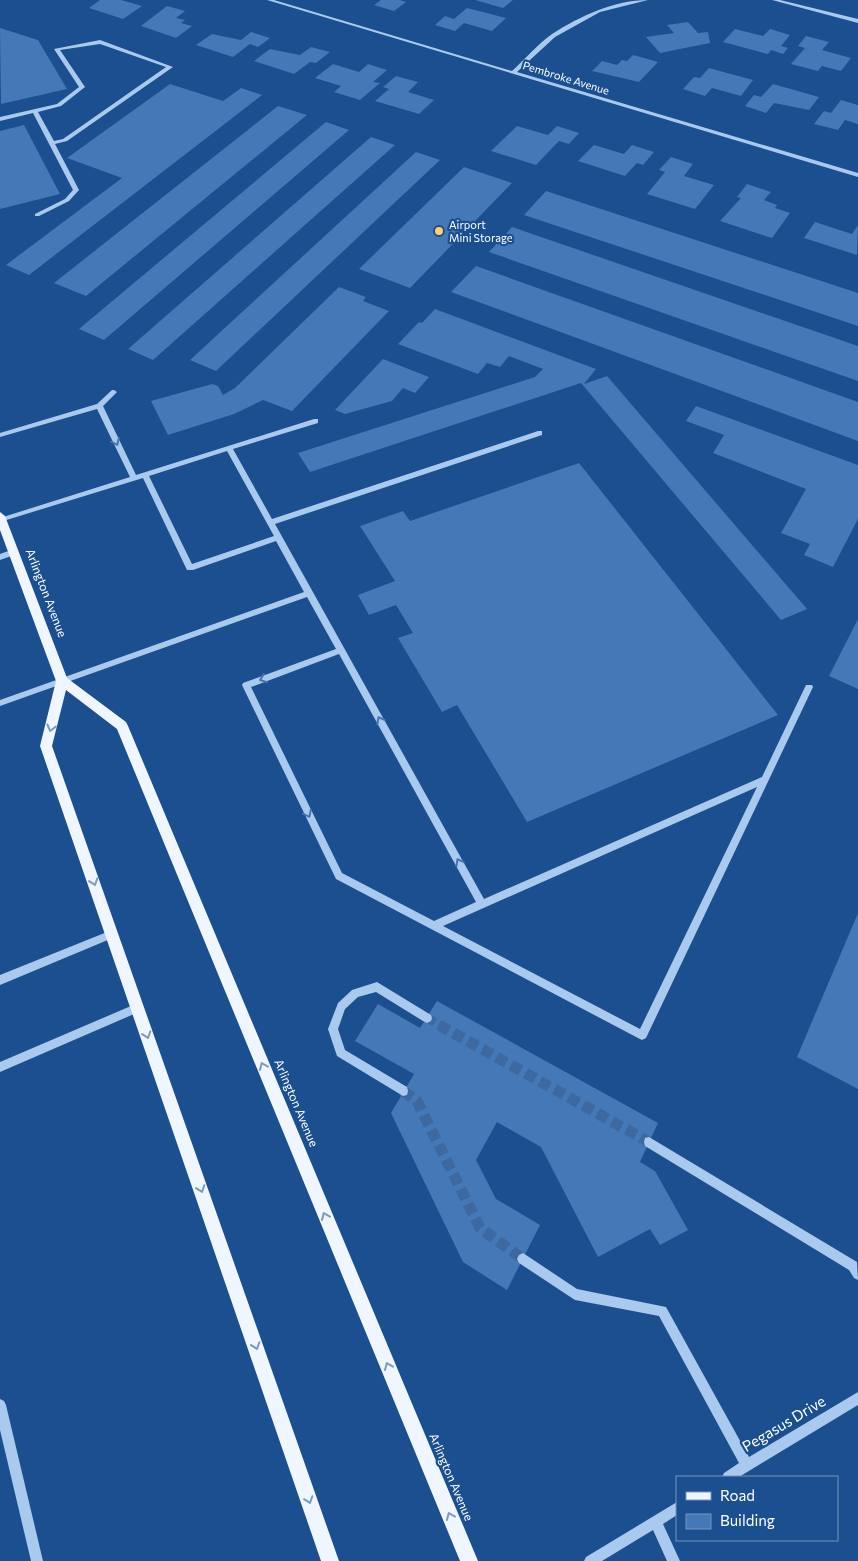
<svg xmlns="http://www.w3.org/2000/svg" width="858" height="1561" viewBox="0 0 858 1561" font-family="Commissioner,sans-serif">
<rect width="100%" height="100%" fill="#1b4f8f"/>
<path fill="#4478b7" d="M100 0H121L142 6 123 19 89 8Z
M381 0H400L406 2 394 11 374 5Z
M475 0H513L503 8Z
M167 6 185 11 176 18 185 20 181 23 192 26 176 38 141 26Z
M467 8 506 18 492 31 464 23 455 31 435 25 445 16 454 19Z
M688 22 698 33 708 32 710 43 660 53 646 37 674 33 667 25Z
M0 28 38 40 67 89 1 104Z
M735 29 763 36 770 29 790 35 781 46 788 48 783 54 771 50 768 54 723 42Z
M251 32 270 38 258 47 250 44 233 57 196 45 212 34 241 40Z
M806 36 829 42 822 50 851 58 841 71 822 66 818 71 791 64 805 48 798 46Z
M311 47 330 52 316 63 310 62 294 74 254 61 270 49 300 55Z
M633 55 658 62 639 82 592 71 602 61 617 65 622 60 627 61Z
M333 64 359 72 368 64 387 70 373 82 380 83 360 100 334 92 341 86 315 78Z
M709 68 753 80 741 96 712 88 705 96 683 89 694 77 700 78Z
M396 76 418 82 408 92 434 100 419 114 375 101 389 89 383 87Z
M170 84 223 101 241 88 262 95 29 275 6 265 122 178 67 158Z
M773 84 819 97 809 110 774 103 766 113 745 106 754 95 761 97Z
M841 100 858 105V124L845 120 838 130 814 124 824 111 831 113Z
M278 106 307 115 86 296 54 283Z
M326 122 349 130 104 340 79 329Z
M24 125 60 194 0 209V131Z
M517 126 548 135 557 126 579 133 569 144 559 141 536 165 491 151Z
M371 137 395 145 153 360 128 349Z
M594 145 624 154 632 145 654 152 643 165 637 163 625 176 578 161Z
M416 152 440 160 216 371 190 360Z
M671 157 693 164 684 176 714 185 695 209 647 194 665 172 659 170Z
M464 167 512 183 410 288 359 269Z
M747 184 771 192 764 200 777 205 775 208 790 213 772 238 720 221 741 198 737 197Z
M546 191 858 293V326L524 215Z
M815 222 852 234 858 225 857 255 804 238Z
M512 227 858 346V381L489 252Z
M476 266 858 402V441L451 292Z
M339 287 366 297 363 301 389 311 292 411 263 400 234 414 168 435 151 401 212 384 218 386 223 395 235 388Z
M435 309 596 369 584 384 607 376 807 609 781 620 581 383 310 472 298 453 535 377 543 369 509 356 500 367 487 363 478 374 398 344 419 322 422 323Z
M383 359 429 377 415 393 403 388 392 401 345 414 335 410Z
M696 406 858 465V519L833 567 804 555 810 544 781 533 806 489 713 453 724 435 686 421Z
M579 463 778 715 527 822 457 705 442 712 398 638 413 633 396 605 369 615 358 595 395 581 360 526 403 511 410 521Z
M858 619V689L829 676Z
M858 913V1089L797 1057Z
M437 1001 658 1123 640 1162 655 1171 688 1230 660 1245 650 1229 598 1257 541 1147 497 1122 476 1160 496 1199 540 1225 507 1290 463 1262 391 1113 414 1074 355 1041 378 1004 420 1028Z"/>
<g fill="none" stroke-linecap="round" stroke-linejoin="round">
<path stroke="#3d69a0" stroke-width="9" stroke-dasharray="9 4.5" stroke-linecap="butt" d="M427 1018 442 1026"/>
<path stroke="#3d69a0" stroke-width="11" stroke-dasharray="11 5.5" stroke-linecap="butt" d="M439 1025 649 1142
M403 1091 417 1101 480 1228 523 1259"/>
<path fill="#a9c9ee" fill-rule="evenodd" d="M267 0H274L512 71C525 59 538 44 552 34 580 16 615 0 648 0L600 12 555 37 517 72 858 173V177Z
M772 0H780L858 19V23Z
M100 40 173 67 67 141 55 144 79 190 69 201 39 216H35V214L65 199 73 190 33 113 0 121V117L57 104 79 87 54 49ZM100 44 166 67 63 139 54 141 38 112 61 106 85 87 60 50Z
M112 390H114L117 392 103 406 136 475 314 419H318V423L233 449 272 519 538 431H542V435L275 524 484 899 762 777 806 685H812L813 687 646 1038 642 1040 638 1038 336 879 242 685 243 683 336 649 307 597 0 706V700L304 592 276 541 193 570H187L143 478 0 522V518L130 477 97 409 0 437V433L97 404ZM227 451 274 536 192 564 149 476ZM339 654 476 902 434 921 342 873 251 687ZM757 787 640 1029 443 926Z
M14 549 18 552 17 554 0 560V554Z
M112 930 115 931 117 934 115 937 0 985V975Z
M377 982 431 1015 432 1018 431 1021 427 1023 423 1021 376 992 358 997 345 1009 338 1029 345 1050 407 1087 408 1091 407 1095 403 1096 337 1056 328 1029 338 1003 352 990Z
M138 1003 141 1005 143 1008 141 1011 0 1072V1062Z
M649 1137 857 1262 858 1280 854 1278 849 1270 645 1146 644 1142 645 1138Z
M523 1253 577 1289 666 1307 749 1457 858 1392V1405L739 1477H722L724 1473 739 1463 659 1316 575 1300 519 1263 517 1259 519 1255Z
M0 1399 4 1401 6 1405 43 1561H31L0 1430Z
M677 1502V1515L663 1524 680 1561H667L653 1530 602 1561H584L586 1557Z"/>
<path fill="#f0f6ff" fill-rule="evenodd" d="M0 512 5 516 67 678 126 722 128 726 478 1561H460L117 729 66 690 52 746 339 1561H321L40 746 56 681 0 530Z"/>
</g>
<defs><path id="oneway-chevron" d="M-2-3.5L2.5 0L-2 3.5" fill="none" stroke-width="1.6" stroke-linecap="round" stroke-linejoin="round" transform="scale(1.25)"/></defs>
<g stroke="#4674ac">
<use href="#oneway-chevron" transform="translate(116 442) rotate(64)"/>
<use href="#oneway-chevron" transform="translate(263 679) rotate(160)"/>
<use href="#oneway-chevron" transform="translate(380 720) rotate(-119)"/>
<use href="#oneway-chevron" transform="translate(308 814) rotate(64)"/>
<use href="#oneway-chevron" transform="translate(459 862) rotate(-119)"/>
</g>
<g stroke="#7b9ac1">
<use href="#oneway-chevron" transform="translate(51 728) rotate(104)"/>
<use href="#oneway-chevron" transform="translate(94 882) rotate(71)"/>
<use href="#oneway-chevron" transform="translate(147 1035) rotate(71)"/>
<use href="#oneway-chevron" transform="translate(263 1066) rotate(-113)"/>
<use href="#oneway-chevron" transform="translate(201 1189) rotate(71)"/>
<use href="#oneway-chevron" transform="translate(325 1216) rotate(-113)"/>
<use href="#oneway-chevron" transform="translate(256 1346) rotate(71)"/>
<use href="#oneway-chevron" transform="translate(388 1366) rotate(-113)"/>
<use href="#oneway-chevron" transform="translate(309 1500) rotate(71)"/>
<use href="#oneway-chevron" transform="translate(450 1516) rotate(-113)"/>
</g>
<circle fill="#ffd166" stroke="#1b4f8f" stroke-width="2" cx="439" cy="231" r="5"/>
<g text-anchor="middle" stroke-width="4.5" stroke-linejoin="round" paint-order="stroke">
<g font-size="11" fill="#fff" stroke="#1b4f8f">
<text transform="translate(566 78) rotate(17)" y="4">Pembroke Avenue</text>
</g>
<g font-size="11" fill="#fff" stroke="#1b4f8f" text-anchor="start">
<text x="449" y="229">Airport<tspan x="449" dy="13">Mini Storage</tspan></text>
</g>
<g font-size="12" fill="#fff" stroke="#1b4f8f">
<text transform="translate(46 593) rotate(69)" y="4">Arlington Avenue</text>
<text transform="translate(296 1103) rotate(67)" y="4">Arlington Avenue</text>
<text transform="translate(451 1477) rotate(67)" y="4">Arlington Avenue</text>
</g>
<g font-size="15" fill="#fff" stroke="#1b4f8f">
<text transform="translate(784 1424) rotate(-31)" y="5">Pegasus Drive</text>
</g>
</g>
<rect x="676" y="1476" width="162" height="65" fill="#1b4f8f" stroke="#7695bc"/>
<rect x="686" y="1492" width="25" height="8" fill="#f0f6ff" stroke="#7695bc"/>
<text x="720" y="1501" font-size="15" fill="#ffffff">Road</text>
<rect x="686" y="1514" width="25" height="15" fill="#4478b7" stroke="#7695bc"/>
<text x="720" y="1526" font-size="15" fill="#ffffff">Building</text>
</svg>
